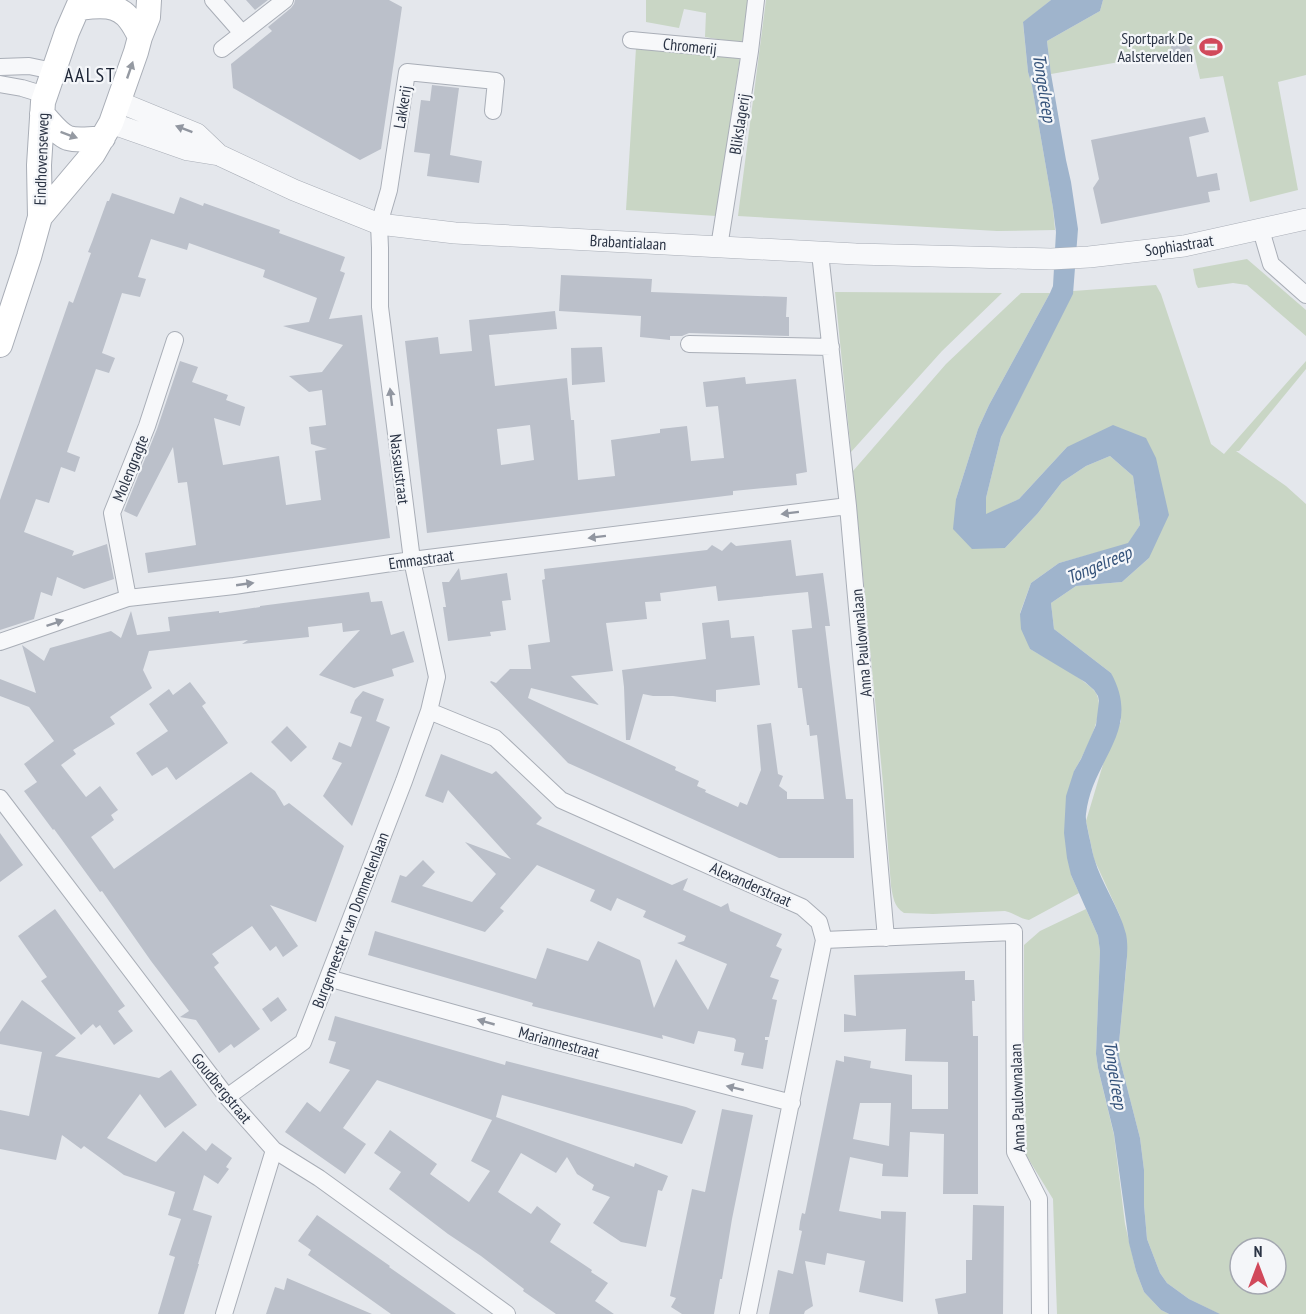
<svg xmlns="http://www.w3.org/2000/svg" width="1306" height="1314" viewBox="0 0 1306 1314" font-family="'PT Sans Narrow',sans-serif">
<rect width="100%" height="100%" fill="#e4e7ec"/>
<path fill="#c9d6c5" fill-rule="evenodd" d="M646 0H748L742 43 705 37 706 13 684 9 679 28 646 22Z
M766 0H1051L1023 23 1028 72 1032 86 1053 208 1055 230 997 231 738 216Z
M1103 0H1306V75L1278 82 1298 190 1250 202 1223 76 1200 79 1193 49 1051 74 1047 41 1100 11Z
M636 48 740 57 716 216 626 210Z
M1247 259 1306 310V336L1247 285 1233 283 1198 288 1196 284 1193 269Z
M1156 285 1161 294 1211 444 1224 454 1306 361V369L1239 451H1236L1286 486 1306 504V1314H1219L1189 1299 1167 1283 1160 1273 1147 1239 1144 1205V1170L1140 1138 1119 1056V1043L1127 959 1120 916 1094 859 1086 821 1104 761 1121 721 1111 673 1054 629 1051 603 1076 586 1122 582 1149 558 1156 458 1067 447 1019 499 986 515V498L1001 437 1072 294 1073 291ZM1240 1248H1276V1284H1240Z
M835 292 1002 293 942 351 851 452Z
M1021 293H1050L989 405 978 429 956 499 1005 548 1038 513 1062 482 1086 466 1110 456 1133 476 1140 525 1128 544 1059 563 1031 583 1020 613 1030 649C1045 658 1088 680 1096 693 1107 711 1084 755 1074 771L1071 875 1079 893 1029 920C1020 919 1014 913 1005 911L933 914 904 913C894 907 893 897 891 886L883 783 853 471 946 364Z
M1086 909 1098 936 1100 951 1096 1054 1098 1068 1114 1135 1125 1224 1136 1271 1144 1292 1161 1310 1169 1314H1057L1053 1199 1026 1155 1024 1048V945L1040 931Z"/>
<path fill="#9fb4cc" d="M1051 0H1103L1100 11 1047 41 1051 74 1066 160 1071 182 1078 229 1073 294 1001 437 986 498V514L1019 499 1067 447 1113 425 1146 438 1156 458 1169 515 1149 558 1122 582 1076 586 1051 603 1054 629 1111 673C1143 731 1092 759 1086 814 1085 821 1088 829 1089 836 1091 844 1092 851 1094 858 1102 885 1119 907 1126 934 1129 948 1126 965 1125 979 1123 1001 1121 1022 1119 1043V1056L1140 1138 1144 1170V1205L1147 1239 1160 1273 1167 1283 1189 1299 1220 1314H1169L1161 1310 1144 1292 1136 1271 1129 1243 1114 1134 1098 1068 1096 1054 1100 951 1098 936 1071 875 1067 858 1064 833 1066 796 1074 771 1081 759 1096 725 1099 701 1098 696 1094 690 1085 682 1030 649 1021 629 1020 614 1031 583 1059 563 1128 543 1140 525 1133 476 1110 456 1086 466 1062 482 1038 513 1005 548 972 549 953 529 956 499 978 429 989 405 1050 293 1053 286 1056 232 1053 208 1032 86 1028 72 1023 22Z"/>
<path fill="#bbc0ca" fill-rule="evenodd" d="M246 0H268L255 10Z
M295 0H389L402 7 381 149 360 160 233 88 231 64 272 31 268 27 291 8 294 4Z
M1187 36 1191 54 1174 58 1169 40Z
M432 85 459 88 450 155 482 161 479 183 427 176 430 154 414 152 421 100 430 101Z
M1205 117 1209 132 1189 137 1197 177 1217 173 1220 190 1208 192 1210 202 1101 224 1093 188 1099 179 1091 140Z
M112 193 174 214 180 197 203 206 204 203 280 230 279 233 345 257 340 271 345 273 329 319 362 315 390 538 148 573 145 553 196 545 187 482 178 483 173 447 137 517 124 511 157 429 180 361 198 367 192 382 228 395 226 400 245 407 240 426 214 418 223 465 279 456 286 505 321 500 315 451 327 449 311 444 309 427 326 425 322 390 309 392 289 376 322 372 343 345 283 326 309 322 317 298 263 277 265 270 189 243 187 250 151 239 138 277 146 279 140 297 122 293 102 353 115 358 109 373 96 369 67 452 80 457 75 472 61 467 49 503 36 499 24 532 74 551 72 556 107 544 114 579 84 589 57 577 52 596 41 592 34 619 0 630V500L69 301 73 303 91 253 88 252 92 242 107 201H109Z
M561 275 652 279 651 292 787 297 786 317H789V336L689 333 682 336H670V340L640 337 641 316 559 311Z
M555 311 557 329 489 335 495 386 567 378 571 420H574L578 480 615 476 611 440 660 433V429L687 426 691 461 724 458 718 406 706 407 703 382 745 377 746 384 796 379 807 472 796 474 797 485 733 491V495L427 533 405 341 438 337 440 354 472 351 469 320ZM530 425 534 460 501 465 497 429Z
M602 347 605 382 572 385 571 348Z
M791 540 796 576 823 573 830 626H825L846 799H853L854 858H779L568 763 490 682 491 681 496 683 510 669H531L528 645 550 642 542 580 545 579 544 569 707 550 712 545 722 551 731 542 736 546ZM716 586 718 601 808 592 812 628 792 630 798 688H802L807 725H809L810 736 817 735 824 799H787V792L779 786 783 776 778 774 771 723 757 725 761 770 747 805 740 802 738 807 705 792 706 790 697 786 699 781 675 770 676 767 528 698 531 688 599 705 571 676 613 671 606 623 647 619 645 602 661 601 660 593Z
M459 568 461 580 507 573 511 600 502 601 506 630 490 632 491 636 448 641 443 607H446L442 582H449Z
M369 592 371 602 382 601 391 635 404 631 414 662 392 669 394 676 354 688 319 675 360 630 343 632 342 623 308 627 309 637 242 644 248 640 149 651 143 670 152 688 110 717 115 724 73 750 76 754 61 765 86 797 100 786 118 810 111 815 114 820 91 837 114 869 251 772 275 791 284 806 289 803 344 846 316 922 270 905 298 946 283 957 276 946 270 951 252 926 212 954 219 963 214 967 260 1029 234 1048 231 1044 219 1053 196 1020 180 1017 189 1011 151 961 102 891 100 892 54 829 53 830 24 791 37 782 24 764 54 741 29 707 0 696V679L36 693 22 645 44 661 50 648 111 631 121 638 131 611 137 635 170 631 168 617 219 611V613L260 607V606Z
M729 620 731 638 754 636 760 685 716 690V702L673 696H653L643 694 630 740H626L624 687 622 670 706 659 702 623Z
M190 682 206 703 202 706 228 743 176 780 167 767 152 776 136 753 168 731 149 704 169 689 173 695Z
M363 691 384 699 376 721 390 727 352 826 323 796 342 763 332 759 339 742 351 747 362 717 350 713 355 700Z
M287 726 307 747 291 762 271 742Z
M441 754 492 774 496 771 542 818 536 824 672 885 688 878 683 890 721 907 728 903 730 911 782 934 776 946 782 949 770 977 779 980 772 999 777 1000 769 1037H765V1040H768L763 1069 741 1065 744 1053 734 1051 736 1040 734 1038 698 1031 694 1044 662 1035 663 1039 532 1006 533 1003 368 955 375 931 536 979 547 948 588 961 598 941 640 960 654 1008 676 959 708 1010 727 964 677 943 684 941 686 936 643 917 646 911 617 898 611 911 590 901 595 890 537 865 500 908 504 911 485 932 391 902 400 875 406 877 423 860 435 872 422 886 472 902 496 874 465 842 511 859 448 790 443 803 425 796Z
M0 833 23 865 0 882Z
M55 909 125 1006 118 1011 133 1031 114 1045 100 1025 96 1028 93 1024 81 1035 41 981 47 977 18 936Z
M965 971V980H974L975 1001H972L973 1036H978V1194H943L944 1134 910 1132 908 1177 882 1176 883 1164 850 1157 839 1211 881 1219V1211L906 1212 903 1302 859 1292 865 1261 827 1253 825 1265 805 1261 813 1306 805 1311 804 1314H769L778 1270 793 1274 802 1231 799 1230 800 1222 802 1213 805 1214 836 1060 844 1062V1056L871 1061 870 1068 912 1075V1109H948V1062L905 1061 906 1029 844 1032V1014L856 1016 854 975ZM860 1103H891L889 1146 853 1139Z
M278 997 287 1010 271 1022 262 1009Z
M22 1000 76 1038 55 1056 159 1078 171 1070 197 1105 165 1128 140 1094 107 1138 156 1162 183 1131 206 1151 212 1143 232 1158 226 1167 229 1169 218 1184 204 1175 193 1210 212 1216 198 1264H199L184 1314H158L175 1257 169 1255 181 1219 168 1215 175 1192 124 1175 84 1146 81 1149 62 1135 56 1160 0 1149V1110L29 1116 42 1052 0 1044V1032Z
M335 1016 505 1065 506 1061 686 1107 696 1111 682 1144 502 1095 496 1117 634 1167 635 1163 668 1176 662 1191 658 1190 646 1247 621 1242 593 1223 610 1197 592 1190 594 1185 577 1174 567 1157 556 1173 521 1153 498 1192 531 1214 537 1206 561 1224 550 1242 592 1270 591 1272 608 1283 595 1301 614 1314H556L523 1291 524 1289 481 1256 448 1234 389 1189 401 1172 374 1153 390 1130 437 1164 430 1174 469 1202 490 1171 471 1161 492 1120 377 1080 343 1128 366 1144 345 1174 285 1132 307 1102 320 1112 350 1070 329 1063 336 1042 328 1040Z
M722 1109 753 1115 732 1219 722 1279H720L714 1314H682L671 1307 676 1298 670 1296 692 1189 705 1192Z
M973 1205 1004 1206 1003 1314H938L935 1299 966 1293V1260H972Z
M317 1215 390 1266 389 1267 456 1314H391L308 1255 311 1250 298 1241Z
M287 1278 372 1314H266L275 1287 284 1290Z"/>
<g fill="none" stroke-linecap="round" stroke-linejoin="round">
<g stroke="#a9aeb7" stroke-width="18">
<path id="minor" d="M213 0 242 33
M631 40 750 51
M222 49 285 0
M0 67 29 66 53 71
M0 84 22 88 45 95
M1261 230 1271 264 1306 295
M719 247 750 51 756 0
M820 253 848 506 886 938
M689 344 831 347
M128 598 112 513 147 426 175 340
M0 642 128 598 234 586 412 560 848 506
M429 711 495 738 561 800 802 907 819 922 824 940 748 1314
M0 798 227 1097 274 1150 319 1178 507 1314
M824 940 1014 932 1015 1152 1039 1199 1040 1314
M328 978 558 1042 792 1103
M227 1097 303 1042 404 781 429 711 437 677 412 560 380 307V248L379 224 389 190 407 72 496 81 493 111
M224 1314 274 1150"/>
</g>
<g stroke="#a9aeb7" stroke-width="22">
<path id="tertiary" d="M119 102 197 134 219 155
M111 123 188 150 219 155 294 190 379 224 455 233 856 254 1051 259 1089 257 1184 246 1306 219"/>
</g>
<g stroke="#a9aeb7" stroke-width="26">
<path id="secondary" d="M78 8C96 6 117 2 130 20 134 25 137 31 140 37
M42 114C50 122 58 134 68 138 78 141 92 139 103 138
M40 217 93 154 111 123 136 52 140 37 148 17 149 0
M0 345 29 257 40 217 39 165 43 102 67 32 81 0"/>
</g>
<use href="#minor" stroke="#f7f8fa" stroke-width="16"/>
<use href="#tertiary" stroke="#f7f8fa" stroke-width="21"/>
<use href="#secondary" stroke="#fff" stroke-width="24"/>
</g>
<defs><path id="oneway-solid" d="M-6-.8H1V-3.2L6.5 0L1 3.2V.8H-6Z" transform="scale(1.5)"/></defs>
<g fill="#959aa2">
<use href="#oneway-solid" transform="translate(130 70) rotate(-71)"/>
<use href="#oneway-solid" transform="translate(69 135) rotate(20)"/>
</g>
<g fill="#9196a0">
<use href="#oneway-solid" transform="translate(184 129) rotate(-159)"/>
<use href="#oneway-solid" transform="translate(391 397) rotate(-97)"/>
<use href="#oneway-solid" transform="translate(790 513) rotate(173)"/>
<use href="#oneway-solid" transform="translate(597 537) rotate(173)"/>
<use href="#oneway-solid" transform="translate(245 584) rotate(-8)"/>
<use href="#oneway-solid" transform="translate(55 623) rotate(-19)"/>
<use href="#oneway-solid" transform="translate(486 1022) rotate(-164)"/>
<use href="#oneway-solid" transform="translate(735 1088) rotate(-166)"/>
</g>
<defs>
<g id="stadium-bare" transform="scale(1.8)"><path d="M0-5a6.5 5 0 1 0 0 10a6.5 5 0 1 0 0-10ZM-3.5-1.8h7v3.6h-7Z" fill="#d1495b" stroke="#f4f6f9" stroke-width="2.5" paint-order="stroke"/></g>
</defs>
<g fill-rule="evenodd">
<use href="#stadium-bare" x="1211" y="47"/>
</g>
<g text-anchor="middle" stroke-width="4.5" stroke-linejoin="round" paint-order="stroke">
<g font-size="16" fill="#2b3445" stroke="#f4f6f9" text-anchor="end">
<text x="1193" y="44">Sportpark De<tspan x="1193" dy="18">Aalstervelden</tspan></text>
</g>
<g font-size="16" fill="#2b3445" stroke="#f4f6f9">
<text transform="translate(690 46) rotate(6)" y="6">Chromerij</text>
<text transform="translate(402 107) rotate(-81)" y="6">Lakkerij</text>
<text transform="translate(739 124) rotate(-81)" y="6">Blikslagerij</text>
<text transform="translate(41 159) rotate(-88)" y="6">Eindhovenseweg</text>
<text transform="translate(628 242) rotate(3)" y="6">Brabantialaan</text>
<text transform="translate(1179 245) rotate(-9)" y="6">Sophiastraat</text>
<text transform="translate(130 468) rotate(-68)" y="6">Molengragte</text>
<text transform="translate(400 469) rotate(83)" y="6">Nassaustraat</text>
<text transform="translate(421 559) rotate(-8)" y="6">Emmastraat</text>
<text transform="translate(861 643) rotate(-95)" y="6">Anna Paulownalaan</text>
<text transform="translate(751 884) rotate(24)" y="6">Alexanderstraat</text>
<text transform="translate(350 920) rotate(-69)" y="6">Burgemeester van Dommelenlaan</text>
<text transform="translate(559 1042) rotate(15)" y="6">Mariannestraat</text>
<text transform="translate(222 1088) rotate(51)" y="6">Goudbergstraat</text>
<text transform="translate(1017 1098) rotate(-92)" y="6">Anna Paulownalaan</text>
</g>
<g font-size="18" font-style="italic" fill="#34527a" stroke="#f4f6f9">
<text transform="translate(1044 88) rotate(81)" y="6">Tongelreep</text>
<text transform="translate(1099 565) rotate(-23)" y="6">Tongelreep</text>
<text transform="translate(1115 1075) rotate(81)" y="6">Tongelreep</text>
</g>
<g font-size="20" letter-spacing="1.5" fill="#1d2536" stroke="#f4f6f9">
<text x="90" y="82">AALST</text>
</g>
</g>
<g transform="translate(1258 1266)"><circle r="28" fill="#f4f6f9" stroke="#a4a8b1" stroke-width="1.5"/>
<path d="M0-4.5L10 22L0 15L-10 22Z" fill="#d1495b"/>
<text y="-9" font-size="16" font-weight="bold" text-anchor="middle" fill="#2b3445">N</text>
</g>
</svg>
